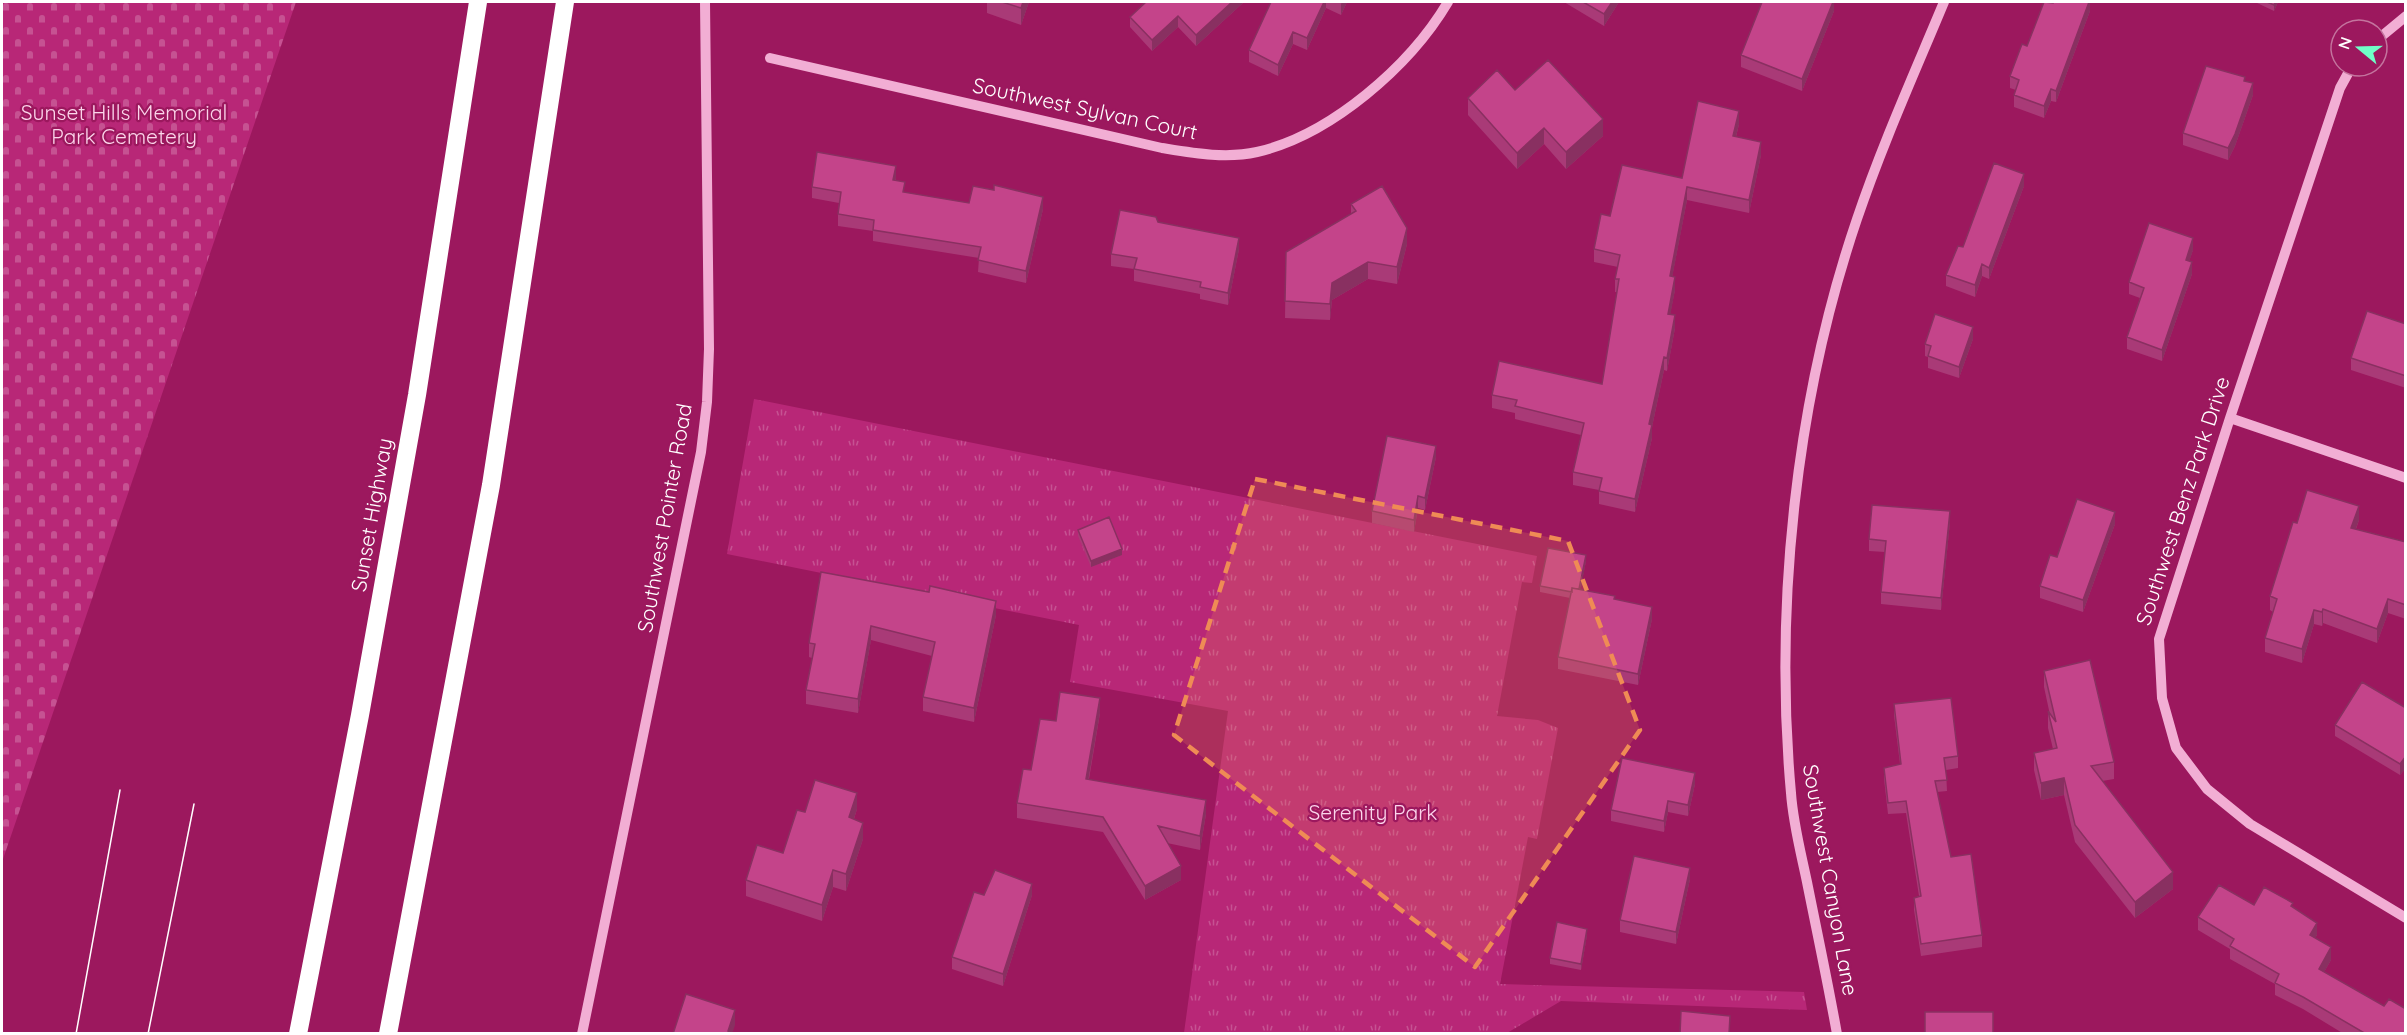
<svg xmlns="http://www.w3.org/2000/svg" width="2407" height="1035" viewBox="0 0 2407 1035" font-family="Quicksand,sans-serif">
<defs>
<pattern id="cemetery-stones" width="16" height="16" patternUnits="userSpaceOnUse" patternTransform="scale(1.5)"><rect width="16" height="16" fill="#b82777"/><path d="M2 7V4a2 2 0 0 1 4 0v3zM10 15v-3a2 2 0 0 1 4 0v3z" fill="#c65292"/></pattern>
<pattern id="park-tufts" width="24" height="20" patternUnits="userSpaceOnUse" patternTransform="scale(1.5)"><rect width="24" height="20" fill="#b82777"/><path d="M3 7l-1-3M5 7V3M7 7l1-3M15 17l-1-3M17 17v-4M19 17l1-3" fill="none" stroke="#c65292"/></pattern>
</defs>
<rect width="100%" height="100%" fill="#9c185e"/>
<path fill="url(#cemetery-stones)" d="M2 2H296L2 862Z"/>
<path fill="url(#park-tufts)" d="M754 399 1537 556 1532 583 1522 582 1497 716 1538 720 1558 728 1537 839 1528 837 1500 984 1804 992 1807 1010 1561 1001 1507 1033H1184L1228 711 1070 682 1079 625 727 554Z"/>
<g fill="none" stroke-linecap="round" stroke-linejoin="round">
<path stroke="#f2aed4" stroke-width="10" d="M2377 40 2406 16
M770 58 1162 148C1193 153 1226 159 1257 152 1331 135 1410 66 1448 2
M2352 66 2340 88 2230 418 2159 639 2162 698 2176 748 2207 789 2250 824 2406 918
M2230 418 2406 478
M582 1034 701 452 707 402 709 349 705 2
M1837 1034C1828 983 1817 932 1807 882 1801 853 1793 823 1791 793 1774 605 1796 398 1857 219 1882 145 1914 74 1944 2"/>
<path stroke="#fff" stroke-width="18" d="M298 1034 360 715 417 395 478 2
M388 1034 491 485 565 2"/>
<path stroke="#fff" stroke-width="1.5" d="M76 1034 120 790
M148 1034 194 804"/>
</g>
<path fill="#a93a77" d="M984 2H1029L1021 25 987 13V3Z
M1244 2 1196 46 1178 27 1152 51 1130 27V17Z
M1271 2H1347L1341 15 1326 8 1307 50 1293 44 1278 76 1249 62V50Z
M1564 2H1619L1604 26Z
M1834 2V11L1802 91 1741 67V55Z
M2090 2V11L2056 102 2051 101 2044 118 2014 107V95L2016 90 2010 88V76L2053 3Z
M2255 2H2278L2274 11Z
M2245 81 2253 95 2235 146 2228 160 2183 145V133Z
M1515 90 1603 136 1566 169 1544 144 1517 169 1468 115V98Z
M1739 124 1736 137 1761 155 1749 213 1687 200 1672 277 1675 290 1670 314 1675 328 1667 371 1664 370 1652 427V438L1635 512 1599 504V490L1573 485V472L1581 435 1515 419V413L1492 408V395L1602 384 1617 292H1615V279L1618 267 1594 262V249L1610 216 1682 178Z
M896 178V180L905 193 969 203 1043 209 1026 283 978 272 979 258 873 241V231L838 226V214L839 203 812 198V187Z
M2024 186 1989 279 1982 276 1975 297 1946 286V275L1963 247Z
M1351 204 1407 244 1397 284 1368 279 1332 300 1330 320 1285 318 1286 252 1351 214Z
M1158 222 1239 249 1228 305 1200 299V294L1134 281V269L1111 266V254Z
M2193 250 2189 261 2192 274 2162 361 2127 349V337L2140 298 2129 294V282Z
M2406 324V388L2351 370V358Z
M1973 339 1959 378 1928 368V357L1925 356V344Z
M1436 457 1425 510 1418 508 1414 532 1372 523V511Z
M2359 520 2356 529 2406 542V619L2388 613 2377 643 2323 623 2322 626 2314 624 2302 663 2265 652V638L2273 612 2270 610V596L2297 523Z
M1950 522 1941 610 1881 604V592L1885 552 1869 551V539Z
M2115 524 2083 612 2040 598V586Z
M1078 530 1122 555 1091 567 1078 536Z
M1586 561 1580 590 1652 619 1638 685 1558 669V657L1570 598 1540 592V586Z
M821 572 996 615 974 722 923 711V697L932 656 871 640 858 713 806 704V690L812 658 809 657V643Z
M2044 671 2114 762V779L2102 781 2173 889 2135 918 2075 842 2064 795 2041 800 2034 770V753L2053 749 2048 728V711L2050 715 2044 687Z
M1894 704 1958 756V768L1946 770 1947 791 1937 792 1951 857 1982 935V947L1921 956 1914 910V898L1919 896 1906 813 1888 814 1884 779V768L1900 764 1894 715Z
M2406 708V768L2400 775 2335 736V725Z
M1100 713 1089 779 1206 814 1200 850 1167 843 1181 880 1145 900 1103 832 1017 818V803L1031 770 1056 721Z
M1695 784 1688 816 1668 812 1664 832 1611 821V810Z
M857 809 854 819 863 839 846 891 833 887 822 921 746 896V880L783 853 805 812Z
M1690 879 1676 944 1620 932V920Z
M984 895H1032L1003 986 952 969V957Z
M2293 907 2317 935 2315 938 2331 960 2324 972 2406 1034H2344L2303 1009 2275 995V984L2230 959V949L2198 930V917Z
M1587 935 1581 970 1550 964V958Z"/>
<path fill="#893061" d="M1023 2H1029L1021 25V8Z
M1232 2H1244L1196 46V35Z
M1324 2H1326V8L1307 50V38Z
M1342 2H1347L1341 15V4Z
M1612 2H1619L1604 26V14Z
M1833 2H1834V11L1802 91V79Z
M2089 2H2090V11L2056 102V91Z
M2275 2H2278L2274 11V5Z
M1178 16V27L1152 51V40Z
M1293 32V44L1278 76V65Z
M2253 83V95L2235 146 2228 160V148Z
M2051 89V101L2044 118V106Z
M1739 111V124L1733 149V136Z
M1603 119V136L1566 169V152Z
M1544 128V144L1517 169V153Z
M1761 142V155L1749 213V200Z
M896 166V178L893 192V180Z
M2024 174V186L1989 279V268Z
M1687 187V200L1670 289V276Z
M1043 197V209L1026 283V271Z
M1407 228V244L1397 284V267Z
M1239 238V249L1228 305V293Z
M2193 238V250L2186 272V260Z
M1368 262V279L1332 300 1330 320V304L1332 283Z
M2192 262V274L2162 361V350Z
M1982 264V276L1975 297V285Z
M1675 277V290L1668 327V314Z
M1675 315V328L1667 371V358Z
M1973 327V339L1959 378V367Z
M1664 357V370L1652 427V438L1635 512V499L1649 424Z
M1436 446V457L1425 510V498Z
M1418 496V508L1414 532V520Z
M2359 506V520L2351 542V528Z
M1950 511V522L1941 610V598Z
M2115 512V524L2083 612V600Z
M1122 549V555L1091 567V561Z
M1586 555V561L1579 599V593Z
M2388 599V613L2377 643V629Z
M996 601V615L974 722V708Z
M1652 607V619L1638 685V674Z
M2323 609V623L2322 626V612Z
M2314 610V624L2302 663V649Z
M871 626V640L858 713V699Z
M1100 698V713L1086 793V779Z
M2406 756V768L2400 775V764Z
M1695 773V784L1688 816V805Z
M2064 778V795L2041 800V783Z
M857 793V809L849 834V817Z
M1206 800V814L1200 850V836Z
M1668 801V812L1664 832V821Z
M863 823V839L846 891V874Z
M1181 866V880L1145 900V886Z
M1690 868V879L1676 944V932Z
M833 870V887L822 921V905Z
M2173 872V889L2135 918V902Z
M1032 884V895L1003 986V974Z
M2317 923V935L2310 947V935Z
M1587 929V935L1581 970V964Z
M2331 947V960L2319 981V969Z
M735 1010V1025L732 1034 728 1031Z"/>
<path fill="#c4448a" stroke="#893061" stroke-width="1.5" d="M1002 2H1023L1021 8Z
M1146 2H1232L1196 35 1178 16 1152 40 1130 17Z
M1271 2H1324L1307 38 1293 32 1278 65 1249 50Z
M1583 2H1612L1604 14Z
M1762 2H1833L1802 79 1741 55Z
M2044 2 2053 3V2H2089L2056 91 2051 89 2044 106 2014 95 2019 80 2010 76 2022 44 2027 46Z
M2267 2H2275L2274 5Z
M1548 60 1603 119 1566 152 1544 128 1517 153 1468 98 1497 70 1515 90Z
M2206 66 2245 77 2244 81 2253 83 2235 134 2228 148 2183 133Z
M1698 101 1739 111 1733 136 1761 142 1749 200 1687 187 1670 276 1675 277 1668 314 1675 315 1667 358 1664 357 1649 424 1652 425 1635 499 1599 491 1602 478 1573 472 1584 423 1515 406 1517 400 1492 395 1499 361 1602 384 1619 279H1615L1620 255 1594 249 1601 214 1610 216 1622 165 1682 178Z
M817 152 896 166 893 180 905 182 903 192 969 203 973 186 994 190V185L1043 197 1026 271 978 260 981 247 873 230 874 220 838 214 841 192 812 187Z
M1994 163 2024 174 1989 268 1982 264 1975 285 1946 275 1958 246 1963 247Z
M1382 186 1407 228 1397 267 1368 262 1332 283 1330 304 1285 301 1286 252 1356 211 1351 204Z
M1120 210 1156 217 1158 222 1239 238 1228 293 1200 287 1201 282 1134 269 1137 258 1111 254Z
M2149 223 2193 238 2186 260 2192 262 2162 350 2127 337 2144 288 2129 282Z
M2367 311 2406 324V376L2351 358Z
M1935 314 1973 327 1959 367 1928 356 1931 346 1925 344Z
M1387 436 1436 446 1425 498 1418 496 1414 520 1372 511Z
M2307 490 2359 506 2351 528 2406 542V605L2388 599 2377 629 2323 609 2322 612 2314 610 2302 649 2265 638 2277 599 2270 596 2293 522 2297 523Z
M2077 499 2115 512 2083 600 2040 586 2050 555 2057 557Z
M1872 505 1950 511 1941 598 1881 592 1886 541 1869 539Z
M1109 517 1122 549 1091 561 1078 530Z
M1548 548 1586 555 1579 589 1572 588V592L1540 586Z
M821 572 929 592 930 586 996 601 974 708 923 697 935 642 871 626 858 699 806 690 815 644 809 643Z
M1572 588 1615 596 1614 599 1652 607 1638 674 1558 657Z
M2090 660 2114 762 2091 766 2173 872 2135 902 2075 825 2064 778 2041 783 2034 753 2057 748 2048 711 2056 722 2044 671Z
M2362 682 2406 708V756L2400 764 2335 725Z
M1060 692 1100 698 1086 779 1206 800 1200 836 1158 826 1181 866 1145 886 1103 817 1017 803 1023 769 1031 770 1040 719 1056 721Z
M1951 698 1958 756 1944 758 1947 780 1935 781 1951 857 1971 854 1982 935 1921 944 1914 898 1921 896 1906 801 1888 803 1884 768 1901 764 1894 704Z
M1622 758 1695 773 1688 805 1668 801 1664 821 1611 810Z
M815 780 857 793 849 817 863 823 846 874 833 870 822 905 746 880 757 845 783 853 797 810 805 812Z
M1634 856 1690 868 1676 932 1620 920Z
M995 870 1032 884 1003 974 952 957 974 892 984 895Z
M2219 885 2254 905 2264 887 2293 903 2291 906 2317 923 2310 935 2331 947 2319 969 2384 1006 2389 999 2406 1009V1034H2366L2303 997 2275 983 2279 974 2230 946 2234 939 2198 917Z
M1557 922 1587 929 1581 964 1550 958Z
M686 994 735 1010 728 1031 736 1034H673Z
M1681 1011 1730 1016 1729 1034H1680Z
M1925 1012H1993V1034H1925Z"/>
<path fill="#ef8b55" fill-opacity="0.2" stroke="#ef8b55" stroke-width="4.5" stroke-dasharray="12 8" stroke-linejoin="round" d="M1255 479 1568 541 1640 730 1475 967 1174 735Z"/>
<g text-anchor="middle" stroke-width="4.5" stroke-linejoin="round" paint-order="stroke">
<g font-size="21" fill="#fff" stroke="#9c185e">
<text transform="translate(1085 109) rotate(12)" y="7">Southwest Sylvan Court</text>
<text transform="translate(2183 501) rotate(-72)" y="7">Southwest Benz Park Drive</text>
<text transform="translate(372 515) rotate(-80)" y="7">Sunset Highway</text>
<text transform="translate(665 518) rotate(-80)" y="7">Southwest Pointer Road</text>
<text transform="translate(1830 880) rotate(80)" y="7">Southwest Canyon Lane</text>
</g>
<g font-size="21" fill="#fcd6eb" stroke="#9c185e">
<text x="124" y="120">Sunset Hills Memorial<tspan x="124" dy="24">Park Cemetery</tspan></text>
<text x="1373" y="820">Serenity Park</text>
</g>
</g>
<rect width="2407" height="1035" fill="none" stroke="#ffffff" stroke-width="6"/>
<g transform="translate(2359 48) rotate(289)"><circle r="28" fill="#9c185e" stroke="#c4749e" stroke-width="1.5"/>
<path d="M0-4.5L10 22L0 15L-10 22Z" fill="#6fffc7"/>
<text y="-9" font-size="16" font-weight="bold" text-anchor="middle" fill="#ffffff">N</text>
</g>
</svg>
